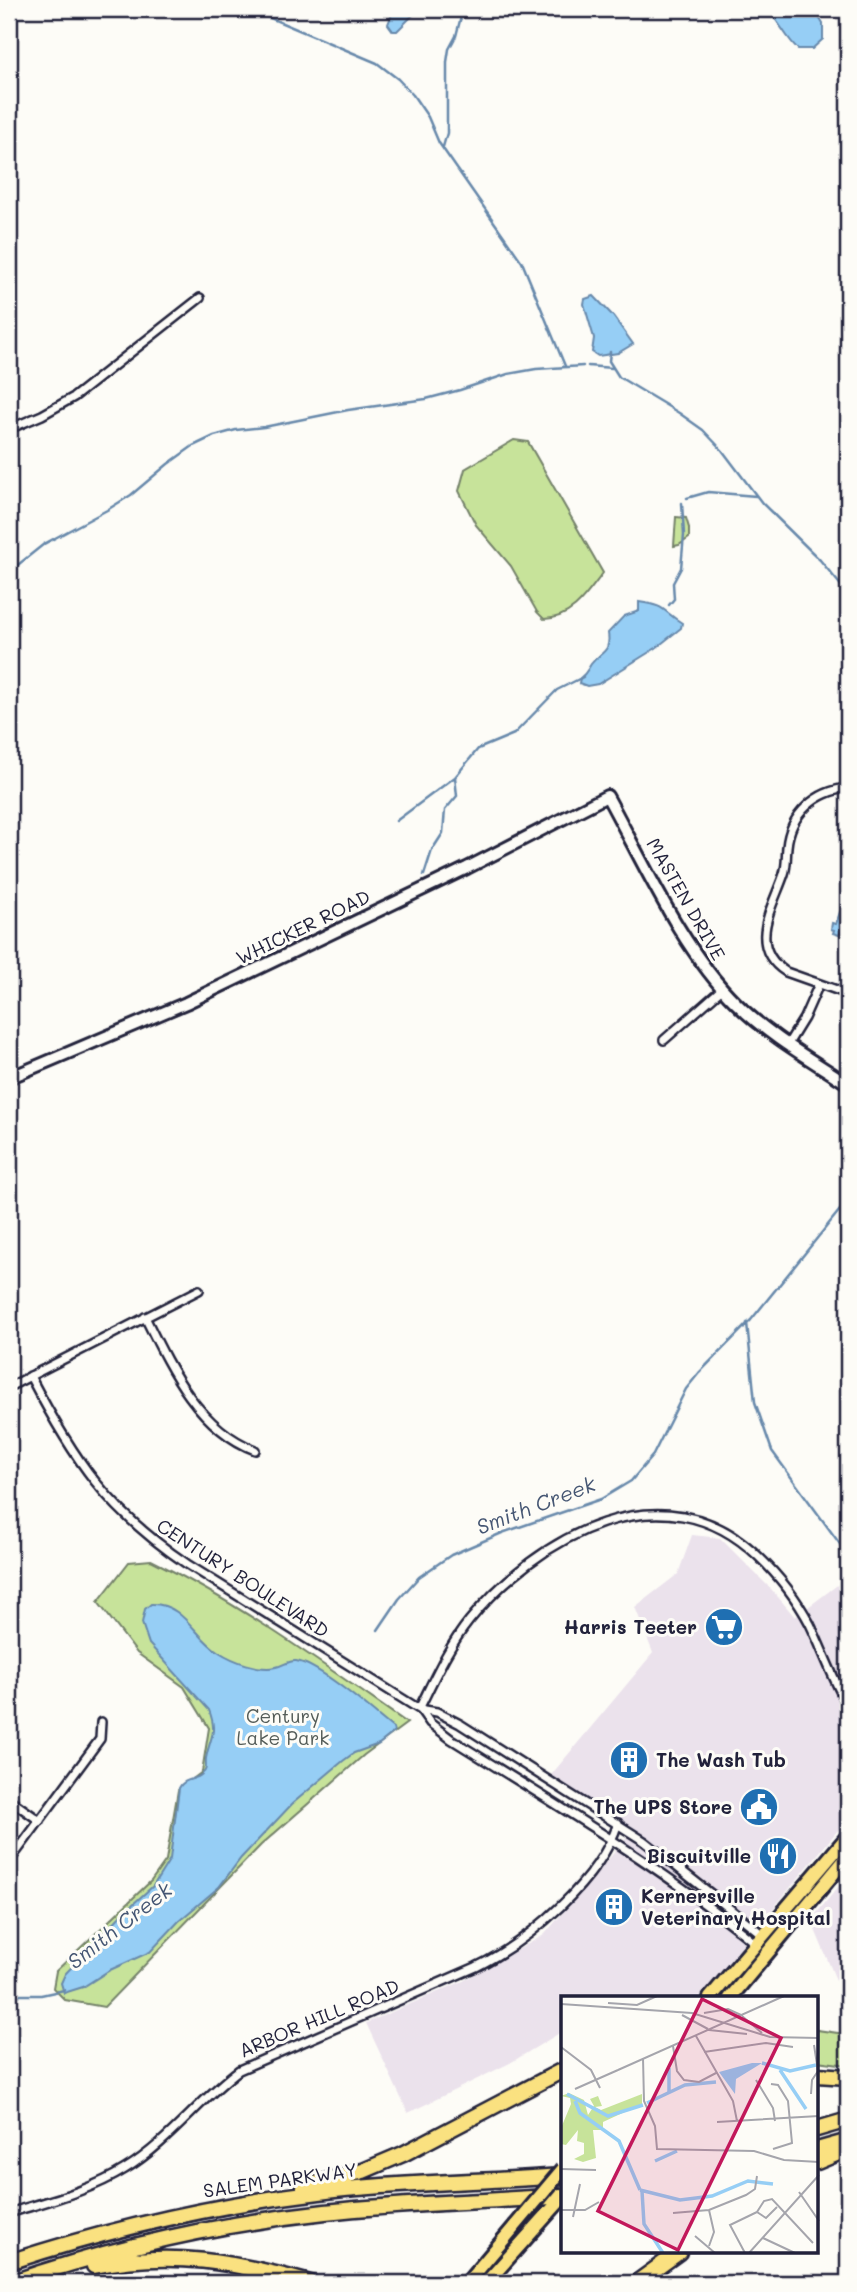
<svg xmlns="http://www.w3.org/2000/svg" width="857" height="2292" viewBox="0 0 857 2292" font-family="Mali,sans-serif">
<rect width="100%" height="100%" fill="#fdfcf7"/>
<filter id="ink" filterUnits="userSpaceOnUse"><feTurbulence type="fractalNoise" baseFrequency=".0143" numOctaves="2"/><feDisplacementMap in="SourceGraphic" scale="14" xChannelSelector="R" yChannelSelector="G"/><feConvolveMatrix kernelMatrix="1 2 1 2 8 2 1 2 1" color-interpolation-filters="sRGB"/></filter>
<g filter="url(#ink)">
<path fill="#ebe2ec" d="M692 1535 720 1538 772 1590 795 1617 848 1577V1818L699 1998H563V2031L510 2063 408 2113 366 2023 463 1981 544 1935 634 1829 551 1775 653 1653 635 1607 678 1574Z
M848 1875V2009L811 1920Z"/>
<path fill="#c7e39a" stroke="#74826a" stroke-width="2" d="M514 440 528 442 603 573C587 594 573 618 544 619L537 612 511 566 476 525 459 491 465 469Z
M676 517 686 518 689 528V538L679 545 674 546Z
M151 1560C242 1605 324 1665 407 1723L364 1755 261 1845 104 2007 65 2000 53 1988 56 1971 151 1881 166 1860 178 1790 202 1772 209 1728 184 1687 137 1653 98 1602 129 1562Z
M848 2009V2065L817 2061V2030L845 2034 844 2010Z"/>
<path fill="#96cef5" stroke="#6889ab" stroke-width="2" d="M394 9H419L397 31H393L388 24Z
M766 9H814L823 24V39L812 49H798C785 37 779 20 766 9Z
M594 296 613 316 633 344 618 353 598 356 592 352 594 338 584 304 585 299Z
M639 602C667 606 661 610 682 623L681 628 656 648 598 684 587 686 579 683 580 678C587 673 587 670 591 664 601 651 611 653 608 633L624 616 639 611Z
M840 912 847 914 843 926 846 928 844 933 841 932 839 935 833 933 834 930 831 929 832 923 836 924Z
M151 1604C184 1603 195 1638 219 1652 233 1661 259 1671 276 1667 283 1666 289 1660 296 1661 319 1664 373 1712 393 1728L394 1732 379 1744 354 1753 343 1761 292 1804 241 1858 219 1887 179 1921 150 1952 110 1970 83 1987 64 1993 61 1983 65 1974 123 1913 153 1886 170 1859 179 1788C185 1777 195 1781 202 1774 208 1770 205 1764 206 1758 210 1736 218 1734 209 1710L149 1644 142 1623 145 1609Z"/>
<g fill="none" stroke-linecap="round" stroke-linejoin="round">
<path stroke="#6889ab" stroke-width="2.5" d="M249 9 377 63 398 79 413 95 428 117 439 143 522 262 565 366
M443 147 447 133V62L449 49 456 36 463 9
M610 352 609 361 619 377 679 413 703 430 722 450 762 503 820 560 848 594
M588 366 612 368
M687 498 708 492 756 496
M9 572 44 544 107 510 131 495 168 464 193 446 214 436 236 430 264 427 348 410 426 399 460 390 508 374 536 369 583 366
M669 605 674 599 673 583 681 568 684 535 682 503
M396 821 455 777
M424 875 432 850 443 833 445 810 457 796 455 777 478 749 514 734 557 690 583 677
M747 1323 755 1402 772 1451 848 1555
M378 1630 399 1599 419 1577 451 1555 502 1533 601 1499 631 1481 653 1455 686 1389 699 1373 751 1320 848 1200
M9 1995H41L64 1990"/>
<g stroke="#22223b" stroke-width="12">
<path id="street" d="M9 429 42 415 74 397 200 298
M848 788C816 791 790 814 787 847 786 856 787 865 784 874 773 907 746 946 786 972L848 994
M664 1040 722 989
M788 1044 804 1018 819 984
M145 1317C170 1368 198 1428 255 1450
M30 1376C74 1460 107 1510 187 1564L419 1709 437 1712 460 1724 644 1841 763 1935
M9 1387 199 1290
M419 1709C434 1679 448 1647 469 1621 537 1537 664 1465 758 1556 778 1575 797 1599 810 1624 823 1651 833 1680 848 1706
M420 1709 430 1723 451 1739C555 1804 661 1866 756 1944
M9 1799 40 1821
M9 1862 100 1739 101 1722
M9 2213C48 2201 90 2191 125 2169 168 2143 199 2100 239 2070L476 1967C529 1941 600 1880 618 1823"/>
</g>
<g stroke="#22223b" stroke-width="16">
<path id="secondary" d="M9 1078 186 1003 467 868 607 796C644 863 682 950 736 1003 769 1036 810 1059 848 1084"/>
</g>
<g stroke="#22223b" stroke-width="18">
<path id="primary" d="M710 1998 848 1836
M730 1998 848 1856
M467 2283 515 2226
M486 2283 563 2197"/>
</g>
<g stroke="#22223b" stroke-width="19">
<path id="highway" d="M817 2075 848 2077
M817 2129 848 2120
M817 2150 842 2143
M817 2162 848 2149
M304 2187 363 2171 403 2154 563 2070
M9 2262C110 2229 213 2205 319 2192 400 2182 482 2182 563 2176
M94 2266C172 2250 234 2262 310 2283
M10 2283C111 2248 218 2224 325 2212 404 2203 484 2202 563 2196
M636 2283 679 2252"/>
</g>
<use href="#street" stroke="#fdfcf7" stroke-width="7"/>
<use href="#secondary" stroke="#fdfcf7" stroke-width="10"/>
<use href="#primary" stroke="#fae180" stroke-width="12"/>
<use href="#highway" stroke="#fae180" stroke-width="14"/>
<g stroke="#22223b" stroke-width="18" stroke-linecap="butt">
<path id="primary-bridge" d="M515 2226 563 2169"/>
</g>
<use href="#primary-bridge" stroke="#fae180" stroke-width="12"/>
</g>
</g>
<defs>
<g id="supermarket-disc" transform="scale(2.0125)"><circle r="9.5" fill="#1f6fb2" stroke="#fdfcf7"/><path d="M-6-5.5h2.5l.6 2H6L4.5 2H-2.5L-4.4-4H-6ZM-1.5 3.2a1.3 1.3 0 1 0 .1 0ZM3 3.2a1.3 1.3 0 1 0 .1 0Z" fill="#fff"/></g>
<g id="building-disc" transform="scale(2.0125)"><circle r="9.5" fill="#1f6fb2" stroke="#fdfcf7"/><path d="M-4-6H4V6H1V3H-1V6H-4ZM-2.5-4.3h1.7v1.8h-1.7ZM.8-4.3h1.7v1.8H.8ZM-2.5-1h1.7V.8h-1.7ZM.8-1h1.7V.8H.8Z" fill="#fff"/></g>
<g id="civic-disc" transform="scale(2.0125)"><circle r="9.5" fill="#1f6fb2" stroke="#fdfcf7"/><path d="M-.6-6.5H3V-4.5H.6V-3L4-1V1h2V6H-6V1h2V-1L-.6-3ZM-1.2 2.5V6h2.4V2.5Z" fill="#fff"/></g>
<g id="restaurant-disc" transform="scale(2.0125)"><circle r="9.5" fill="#1f6fb2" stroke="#fdfcf7"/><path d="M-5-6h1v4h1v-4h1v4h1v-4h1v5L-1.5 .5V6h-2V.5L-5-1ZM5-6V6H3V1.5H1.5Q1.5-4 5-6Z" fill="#fff"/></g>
</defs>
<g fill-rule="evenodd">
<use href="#supermarket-disc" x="724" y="1627"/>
<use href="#building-disc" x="629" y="1760"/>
<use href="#civic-disc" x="759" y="1807"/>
<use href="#restaurant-disc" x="778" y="1856"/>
<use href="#building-disc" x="614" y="1907"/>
</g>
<g text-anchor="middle" stroke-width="6" stroke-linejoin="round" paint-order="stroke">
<g font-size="19" fill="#22223b" stroke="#fdfcf7">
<text transform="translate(686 899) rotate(60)" y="7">MASTEN DRIVE</text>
<text transform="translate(303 927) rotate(-26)" y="7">WHICKER ROAD</text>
<text transform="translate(243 1578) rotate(33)" y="7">CENTURY BOULEVARD</text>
<text transform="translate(319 2018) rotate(-23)" y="7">ARBOR HILL ROAD</text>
<text transform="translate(280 2180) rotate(-8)" y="7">SALEM PARKWAY</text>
</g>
<g font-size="19" font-weight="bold" fill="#22223b" stroke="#fdfcf7" text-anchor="end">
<text x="697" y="1634">Harris Teeter</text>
<text x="656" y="1767" text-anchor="start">The Wash Tub</text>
<text x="732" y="1814">The UPS Store</text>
<text x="751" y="1863">Biscuitville</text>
<text x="641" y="1903" text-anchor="start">Kernersville<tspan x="641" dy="22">Veterinary Hospital</tspan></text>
</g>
<g font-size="19" fill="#545c58" stroke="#fdfcf7">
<text x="283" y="1723">Century<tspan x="283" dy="22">Lake Park</tspan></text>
</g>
<g font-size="21" font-style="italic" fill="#455673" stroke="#fdfcf7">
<text transform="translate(536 1506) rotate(-21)" y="7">Smith Creek</text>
<text transform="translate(120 1926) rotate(-38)" y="7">Smith Creek</text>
</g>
</g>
<g transform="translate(561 1996)">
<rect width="257" height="257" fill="#fdfcf7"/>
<path d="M8 97 23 104 27 119 33 110 29 103 37 100 41 110 34 111 40 114 81 98V108L42 126V134H32L35 162 22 166 13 163 23 158V147L16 145 17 134 5 149 0 148V132L10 108 9 102 0 100Z" fill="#c7e39a"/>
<path d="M191 67H201L175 83 174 98 158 76Z" fill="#96cef5"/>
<path fill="none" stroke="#96cef5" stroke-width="3.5" d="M201 67 229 75 255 69M219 74 245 113M108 97V72M6 98 47 120 82 109M14 105 19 117 58 145 79 194M86 107 124 89 155 86M94 165 116 155M79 194 119 204 151 200 187 185 212 188M81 195 83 228 102 257"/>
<path fill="none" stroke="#a5a5ac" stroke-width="2" d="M47 7 76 9 96 0M0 8 131 17 209 41 258 42M143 17 167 13 180 19M121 19 147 33M181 20 201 37M148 34 186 38M135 40 172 105 176 125M112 50 116 75 123 84 138 86 155 77M0 51 30 74 39 92M143 56 205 47 232 51M82 62 83 105 94 130 96 153 193 155 223 164 258 166M57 74 223 0M195 84 212 112 214 125M210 88 217 89 227 105 231 147 212 153M14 93 57 74M250 98 251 84 257 75 253 49M156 126 258 120M0 173 35 174M238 196 258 225M216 211 205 222 196 216 203 205 211 203 252 247M0 214H24L38 206M112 217 148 214 185 199 194 193 196 180M12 221 19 188M134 240 154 257M202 242 234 257M148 250 153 236 148 214M184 257 169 229 196 216M188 257 258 179"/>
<path fill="#c2185b" fill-opacity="0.15" stroke="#c2185b" stroke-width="3.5" d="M141 3 220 42 117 254 37 215Z"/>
<rect width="257" height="257" fill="none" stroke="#22223b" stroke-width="3.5"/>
</g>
<rect width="857" height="2292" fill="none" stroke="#fdfcf7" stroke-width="35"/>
<rect x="18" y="18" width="822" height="2257" fill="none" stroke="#22223b" stroke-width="2.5" filter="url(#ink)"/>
</svg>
